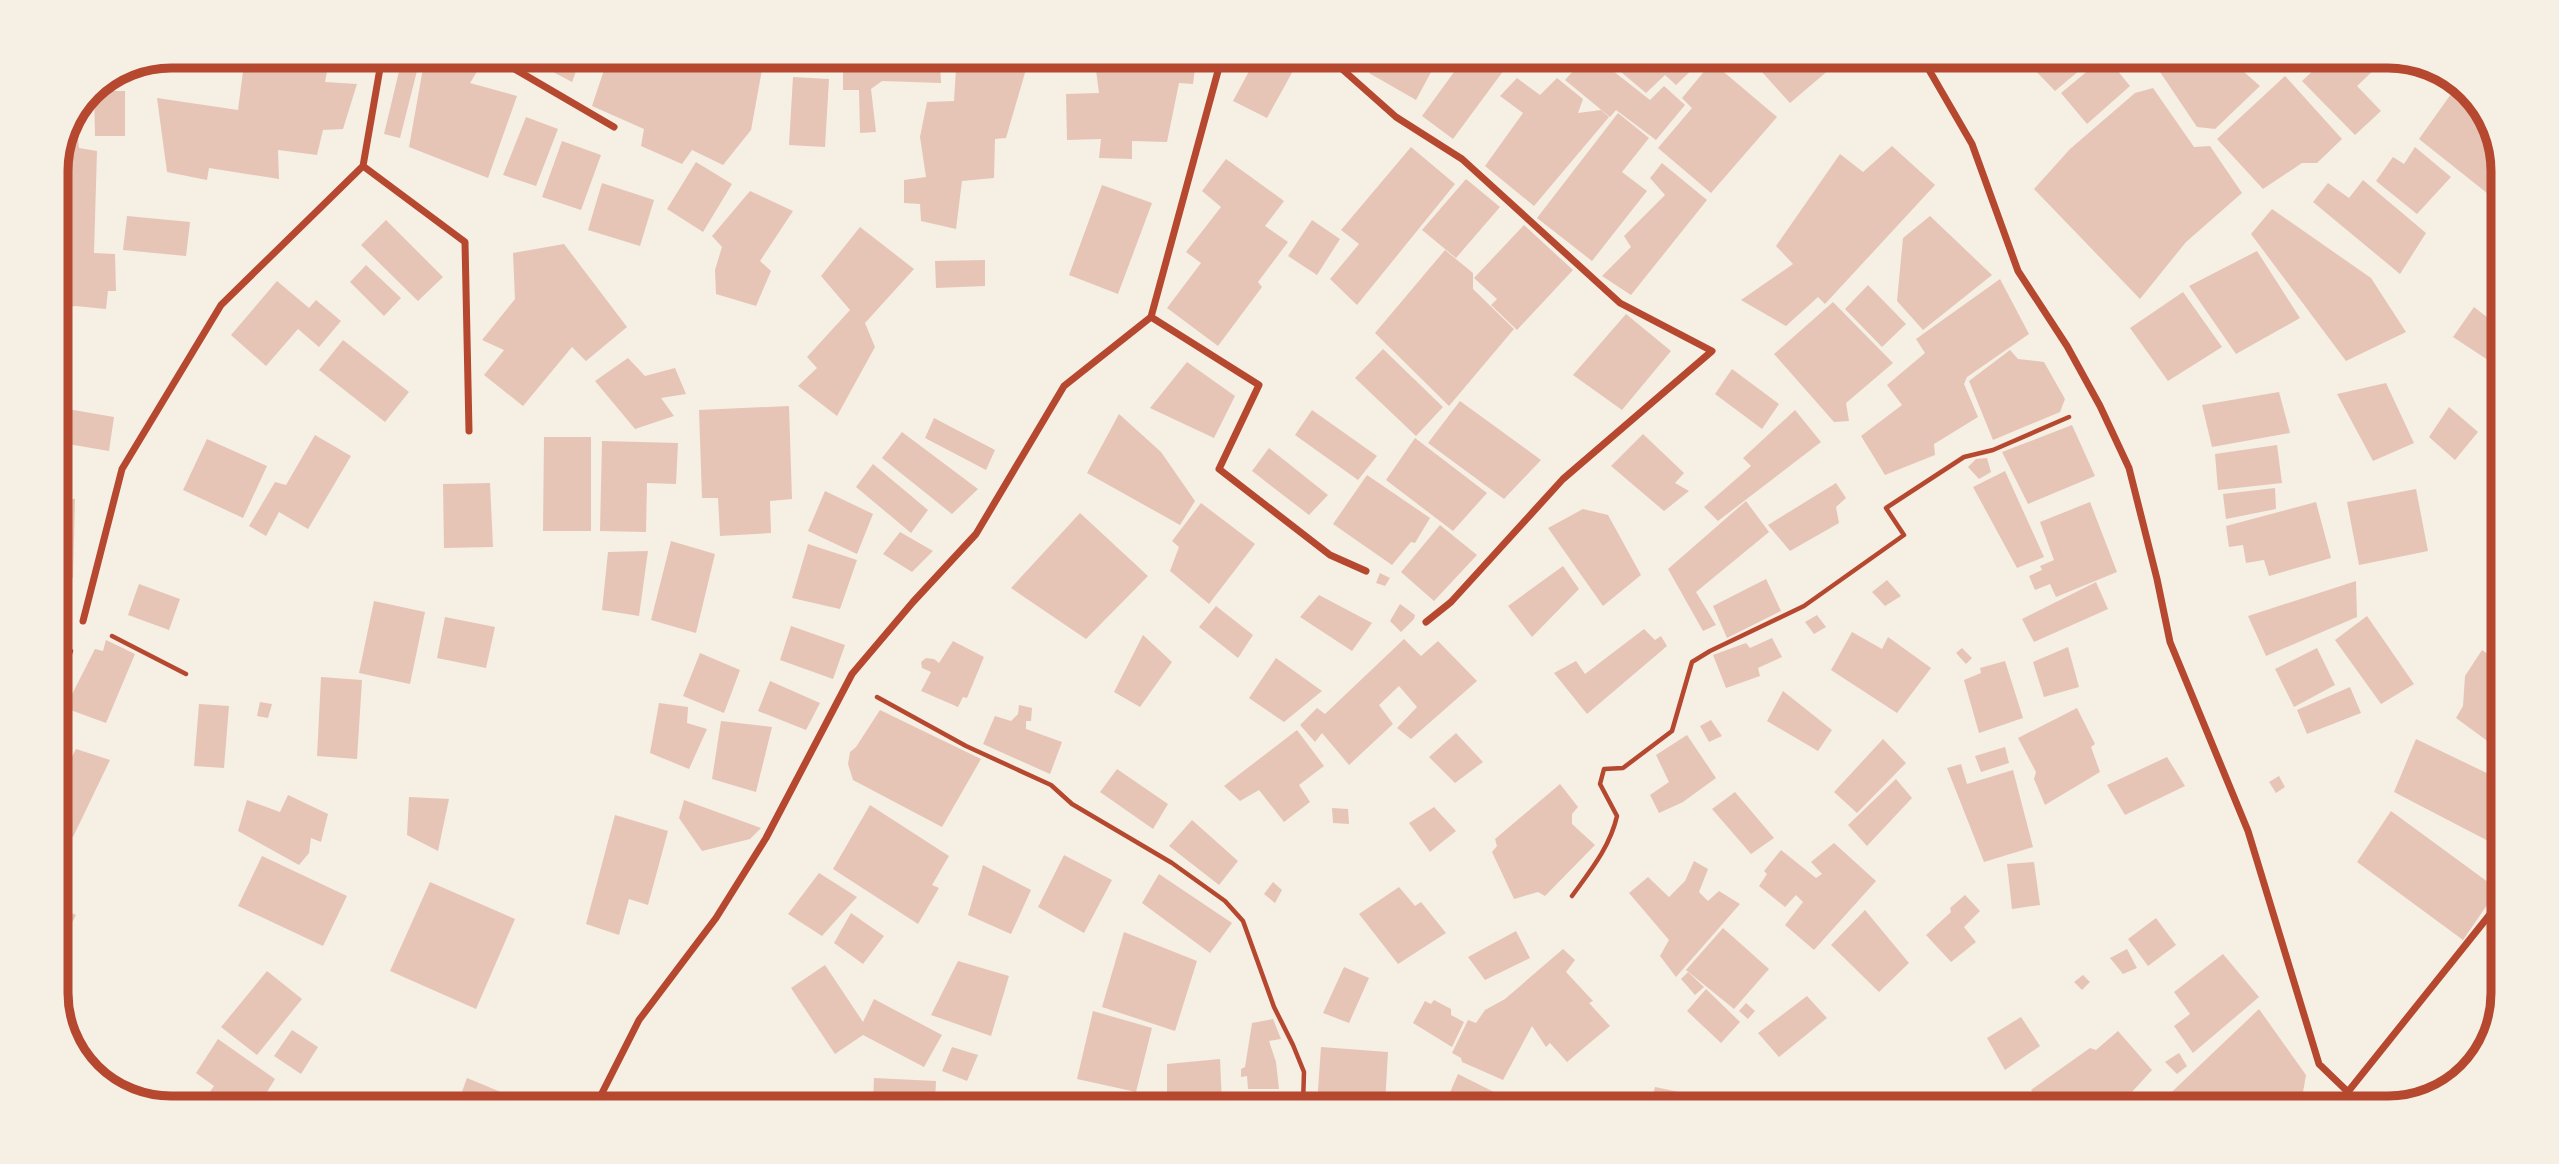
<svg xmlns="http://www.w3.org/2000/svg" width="2559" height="1164" viewBox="0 0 2559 1164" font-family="'IBM Plex Serif',serif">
<rect width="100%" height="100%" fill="#f6efe4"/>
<path fill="#e6c5b7" d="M245 56 330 57 325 82 357 84 343 129 323 130 317 155 278 150 279 179 209 168 207 180 167 172 157 98 238 110Z
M425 57 481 65 470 83 517 96 488 178 409 147Z
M525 57H544L581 58 572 82Z
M608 58H729L763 64 751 130 723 165 692 150 682 164 641 146 644 129 592 106Z
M843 59H940L941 83 882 81 871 89 876 132 860 133 859 90H843Z
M1133 60H1196L1193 84 1179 83 1167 142 1132 141V159L1099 158 1101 139 1067 140 1066 94 1099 93 1096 70H1133Z
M1255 60H1299L1267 118 1233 101Z
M1376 61H1437L1416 100 1369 73Z
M1462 61H1491L1504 70 1453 139 1422 116Z
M1581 62H1585L1593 71 1603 63 1650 100 1664 86 1685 105 1656 140 1616 110 1610 117 1565 80Z
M1609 62H1700L1676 85 1665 75 1646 93Z
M1712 62 1777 117 1711 193 1658 148 1692 108 1682 98Z
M1753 62H1765L1837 63 1790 103Z
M401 63 418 67 400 138 384 134Z
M2034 63H2060L2087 64 2055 91 2031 66Z
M2096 64H2112L2130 86 2087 124 2061 93Z
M2159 64H2235L2260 86 2215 129 2197 127 2156 66Z
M2320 64 2379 65 2357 86 2381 111 2355 135 2302 81Z
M1027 66 1006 138 995 139 994 178 962 181 956 229 921 221 920 204 904 203V180L926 177 920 137 927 102 954 101 956 69Z
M2285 76 2342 139 2317 163H2302L2263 189 2217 139Z
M793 77 829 79 825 147 789 145Z
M1517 78 1540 95 1557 78 1583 99 1578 113 1601 110 1609 117 1534 206 1485 166 1523 113 1500 96Z
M2153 88 2194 147 2210 146 2242 193 2186 242 2140 299 2034 189 2070 149 2135 93Z
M94 91H125V136H95Z
M2451 94 2487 118 2503 164 2502 205 2419 139Z
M1618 113 1649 138 1622 172 1647 191 1592 261 1537 218Z
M526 117 558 129 536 186 503 175Z
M76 120 79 148 97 151 94 253 115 254 116 291H108L106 309 75 306 56 310V164Z
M562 141 601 155 581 210 542 197Z
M1892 146 1935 185 1825 304 1818 297 1786 326 1741 300 1793 264 1776 246 1840 154 1863 172Z
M1411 147 1455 184 1357 305 1330 279 1359 244 1341 230Z
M2415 147 2451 177 2417 214 2376 181 2393 157 2404 164Z
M1226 159 1284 201 1265 226 1288 242 1258 282 1262 287 1218 346 1167 308 1201 263 1186 252 1221 207 1202 191Z
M696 162 732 184 703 232 667 209Z
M1662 163 1707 200 1631 295 1602 276 1631 247 1624 236 1665 195 1650 178Z
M1466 179 1500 207 1456 258 1422 230Z
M2363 180 2426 233 2400 274 2313 202 2328 183 2349 198Z
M602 183 654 200 640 246 588 230Z
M1102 185 1152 203 1118 294 1069 275Z
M750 191 793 211 760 261 771 271 756 306 716 294 715 270 722 247 712 236Z
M2272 209 2371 278 2406 332 2346 361 2251 234Z
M127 216 190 222 186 256 123 250Z
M1930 216 1992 275 1923 330 1897 301 1903 238Z
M386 220 443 277 418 301 361 245Z
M1312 220 1340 239 1317 275 1288 256Z
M1524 225 1573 270 1517 330 1491 305 1497 299 1474 278Z
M860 227 914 269 865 323 875 347 837 416 798 386 817 368 807 357 850 310 821 276Z
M564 244 627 327 586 361 572 347 523 406 484 375 504 350 482 340 515 299 513 253Z
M1445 250 1473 273V289L1514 329 1449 406 1375 333Z
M2257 251 2300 318 2236 354 2189 286Z
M985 260V286L936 288 935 261Z
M366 265 401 298 384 316 350 282Z
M2000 279 2029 334 1967 377 1964 384 1978 417 1934 444 1935 455 1885 475 1861 436 1902 405 1887 385 1925 353 1916 339Z
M277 281 309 308 316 300 341 321 319 347 298 329 266 366 231 335Z
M1868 285 1906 324 1882 347 1845 309Z
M2183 292 2222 347 2168 381 2130 328Z
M1833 302 1893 363 1846 403 1849 421 1834 422 1774 354Z
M2474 307 2501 328 2499 344 2501 361 2497 366 2453 337Z
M1626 314 1671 351 1622 410 1573 375Z
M343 340 409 392 385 422 319 370Z
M1383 349 1443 407 1416 436 1355 378Z
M2010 350 2018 359 2044 362 2065 399 2060 412 1993 440 1969 381Z
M628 358 645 376 675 368 686 394 661 398 674 416 635 429 595 381Z
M1187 362 1235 396 1214 438 1150 408Z
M1732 369 1779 404 1762 429 1715 394Z
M2386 383 2414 443 2373 461 2337 394Z
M2279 392 2290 433 2212 447 2202 405Z
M1460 401 1541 460 1504 499 1428 443Z
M789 406 792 499 770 501 771 533 720 536 718 498H702L699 410Z
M56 407 114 417 109 451 56 442Z
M2449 407 2478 432 2455 460 2429 437Z
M1312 410 1377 456 1358 480 1295 435Z
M1795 410 1821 442 1718 521 1704 507 1751 466 1743 458Z
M1119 414 1161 452 1195 501 1180 525 1087 473Z
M934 418 995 450 986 470 925 438Z
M2072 425 2095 476 2028 504 2002 452Z
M902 432 978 489 952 514 882 458Z
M1643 434 1684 473 1675 483 1689 491 1664 511 1611 466Z
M315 435 351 456 308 529 279 512 266 536 249 526 275 482 286 485Z
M544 437H591V531H543Z
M1415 438 1487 493 1453 531 1386 480Z
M207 439 267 466 243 518 183 490Z
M602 441 678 443 676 484 647 483 646 532 600 531Z
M2277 445 2282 483 2218 490 2215 454Z
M1269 448 1328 495 1309 515 1252 471Z
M1987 458 1991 472 1979 479 1968 467 1976 459Z
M873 464 928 510 911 533 856 487Z
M2005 471 2044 557 2017 568 1973 487Z
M1367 475 1430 518 1415 543 1411 542 1392 565 1333 524Z
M490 483 493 547 444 548 443 484Z
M1836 483 1846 498 1836 507 1839 523 1790 551 1768 525Z
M2275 488 2276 509 2226 519 2223 494Z
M2416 489 2428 551 2359 565 2347 502Z
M825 491 873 514 857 554 808 531Z
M56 499H75L73 578H56Z
M1746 501 1769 532 1696 592 1716 625 1703 631 1668 569Z
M2090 502 2117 572 2056 597 2050 584 2035 590 2029 576 2042 570 2040 566 2054 560 2040 522Z
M2316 502 2331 558 2269 576 2264 560 2246 563 2243 545 2229 547 2226 526Z
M1201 503 1255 544 1209 604 1170 571 1179 547 1172 541Z
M1583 509 1608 515 1641 575 1603 606 1548 528Z
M1080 513 1148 576 1086 639 1011 588Z
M1440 525 1477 555 1434 601 1401 572Z
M900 532 933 551 912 572 883 554Z
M671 541 715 554 696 633 651 620Z
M808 544 857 560 840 609 792 598Z
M648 551 639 616 602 610 608 552Z
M1563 566 1579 589 1532 637 1508 606Z
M1380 573 1390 578 1385 586 1376 583Z
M1766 579 1781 611 1727 638 1713 606Z
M1887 580 1901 596 1885 606 1872 592Z
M2356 581 2357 617 2266 656 2248 616Z
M2096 582 2108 609 2034 642 2022 619Z
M139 584 180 599 169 630 128 615Z
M56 593 68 597 57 635H56Z
M1319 595 1372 623 1352 651 1300 617Z
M374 601 425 612 410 684 359 673Z
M1400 604 1415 615 1414 619 1401 632 1390 621Z
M1216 606 1253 635 1238 658 1199 627Z
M1817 615 1826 627 1814 634 1805 622Z
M2367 616 2414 684 2381 704 2335 640Z
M445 617 495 627 486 668 437 658Z
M791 626 845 645 833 679 780 660Z
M1644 629 1655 640 1661 636 1667 646 1587 714 1554 673 1576 661 1585 674Z
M1852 632 1882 649 1888 637 1931 668 1897 713 1831 670Z
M1143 635 1172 662 1140 707 1114 692Z
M1772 638 1782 657 1758 668 1760 676 1726 688 1713 655 1746 643 1750 648Z
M1404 639 1421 656 1438 641 1477 681 1411 739 1397 728 1417 707 1399 686 1379 705 1393 724 1349 765 1322 733 1315 742 1300 725 1317 708 1325 714Z
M106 640 135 654 106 723 65 708 95 649 103 651Z
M953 641 984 657 967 698 963 697 958 707 921 691 931 672 922 668 921 662 926 658 934 659 939 663Z
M2068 647 2079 687 2044 697 2033 662Z
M1962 648 1972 658 1966 664 1956 653Z
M2317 648 2335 685 2294 707 2275 669Z
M2482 650 2498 661 2497 748 2456 718 2463 706 2465 676Z
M700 653 740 670 724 713 683 696Z
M1276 658 1322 691 1284 722 1249 698Z
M2005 661 2023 718 1979 733 1964 680 1981 673 1980 668Z
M321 677 362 680 357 759 317 756Z
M770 681 820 703 806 730 758 711Z
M2350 687 2361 713 2307 734 2297 710Z
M1783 691 1832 730 1818 751 1767 721Z
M260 702 272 704 268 718 257 716Z
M659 703 688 707 687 723 707 729 689 769 650 753Z
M199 704 229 706 224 768 194 766Z
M1019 705 1032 708 1031 721H1026V729L1062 742 1050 774 983 744 995 716 1011 721 1018 714Z
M2077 708 2095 744 2091 747 2100 772 2045 805 2034 779 2036 772 2018 738Z
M880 710 981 759 942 827 853 780 848 764 850 752 856 747Z
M56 719 63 723 57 742H56Z
M1711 720 1722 736 1709 742 1700 726Z
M721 721 772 727 756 792 712 779Z
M1297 730 1324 766 1299 785 1310 802 1284 822 1259 790 1240 801 1224 786Z
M1456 733 1483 762 1455 783 1429 757Z
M1687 735 1716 778 1683 802 1659 813 1650 795 1669 782 1656 755Z
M1883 739 1906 763 1857 813 1834 792Z
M2416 739 2497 778 2496 845 2394 792Z
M2005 747 2009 763 1981 772 1975 756Z
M76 749 110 760 73 837 56 828V788Z
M2167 757 2185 786 2125 815 2107 785Z
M1961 764 1967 784 2013 770 2033 847 1984 862 1947 768Z
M1117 769 1168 804 1153 829 1100 792Z
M2279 776 2285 787 2276 793 2269 782Z
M1896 779 1912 798 1867 846 1848 825Z
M1560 784 1578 807 1572 814V824L1595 845 1545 896 1538 892 1514 899 1492 852 1497 846 1495 839Z
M1735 792 1774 838 1751 854 1712 809Z
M288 795 328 814 321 842 311 838 309 853 299 865 238 831 247 800 280 812Z
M409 797 449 799 438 851 407 835Z
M684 800 761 828 750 839 702 851 679 818Z
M870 805 949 856 932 885 939 888 918 924 833 869Z
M1434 807 1456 831 1430 852 1409 823Z
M1332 808 1348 809 1349 824 1333 823Z
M2391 811 2496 888V892L2463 940 2357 862Z
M615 815 668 831 648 905 629 899 619 935 586 924Z
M1192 820 1238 861 1219 885 1169 846Z
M1834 843 1876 881 1814 950 1785 925 1803 902 1796 895 1785 907 1759 886 1767 874 1764 871 1781 850 1816 878 1822 874 1811 862Z
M1064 855 1112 880 1084 933 1038 907Z
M262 856 347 896 323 946 238 906Z
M1694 861 1708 869 1699 892 1708 901 1719 891 1740 904 1676 977 1660 956 1669 940 1629 893 1648 877 1669 897 1685 881Z
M2034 862 2040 905 2012 909 2007 864Z
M983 865 1031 890 1011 934 968 915Z
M819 873 857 897 822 936 788 914Z
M1159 874 1232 923 1210 953 1142 903Z
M430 882 515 919 476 1009 390 971Z
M1273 882 1282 890 1275 903 1264 894Z
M1399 887 1415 906 1421 902 1446 933 1398 964 1359 914Z
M1965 895 1980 911 1964 927 1976 942 1951 962 1926 935 1951 912 1950 908Z
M56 906 76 915 60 945 56 944Z
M1865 910 1909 963 1879 992 1831 945Z
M851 913 884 936 863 964 834 943Z
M2156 918 2176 945 2148 966 2128 939Z
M1723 928 1769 969 1734 1009 1686 970Z
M1516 931 1530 958 1485 980 1468 957Z
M1124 932 1197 961 1175 1031 1102 1007Z
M1563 949 1575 960 1566 972 1593 1001 1589 1003 1610 1026 1567 1062 1550 1043 1546 1047 1532 1026 1503 1080 1462 1062 1461 1058 1452 1053 1468 1020 1476 1023 1485 1010 1505 999Z
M2127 949 2137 968 2123 974 2110 958Z
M2223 954 2259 997 2193 1053 2174 1026 2190 1014 2174 992Z
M958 961 1009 976 991 1036 931 1015Z
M56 964 68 971 56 996Z
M825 965 863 1022 874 999 942 1035 924 1067 863 1035 835 1054 791 988Z
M1344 967 1369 978 1349 1023 1323 1013Z
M267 971 302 999 257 1055 221 1027Z
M1688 972 1704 987 1695 995 1681 979Z
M2083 975 2090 982 2082 990 2074 982Z
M1706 989 1740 1022 1721 1043 1687 1011Z
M1807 996 1827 1018 1779 1057 1758 1033Z
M1434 1000 1451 1009V1015L1464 1022 1452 1047 1413 1023 1425 1001 1431 1004Z
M1746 1003 1755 1011 1748 1019 1739 1011Z
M2259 1009 2306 1075 2302 1098 2291 1108 2156 1107Z
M1093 1011 1152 1028 1136 1092 1077 1079Z
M2021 1017 2040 1046 2005 1070 1987 1038Z
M1273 1019 1281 1039 1269 1041 1276 1062 1279 1089H1248L1247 1076 1241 1077V1069L1245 1067 1252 1023Z
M2494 1028V1037L2483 1051 2480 1049Z
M292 1030 318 1047 301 1074 274 1056Z
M2118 1031 2152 1070 2132 1092 2140 1107H2044L2031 1090 2090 1048 2096 1050Z
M218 1039 275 1079 262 1100 205 1099 214 1086 196 1073Z
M952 1047 978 1055 967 1081 942 1071Z
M1321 1047 1388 1052 1385 1104H1317Z
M2179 1053 2187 1066 2177 1074 2165 1062Z
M1220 1059 1222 1103H1144V1101L1167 1100V1064Z
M1458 1074 1504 1097 1501 1104H1445Z
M467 1078 508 1095 506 1101 459 1100Z
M874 1078 936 1081 935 1102H873Z
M1655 1087 1689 1094 1686 1105H1650Z"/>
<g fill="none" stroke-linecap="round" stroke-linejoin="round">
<path stroke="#b5482f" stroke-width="4.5" d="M112 636 186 674
M56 689 71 651
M877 697 966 746 1051 785 1072 804 1172 863 1225 901 1243 921 1274 1007 1293 1045 1304 1072 1303 1104
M1572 896C1590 871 1610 847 1617 816L1600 784 1604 769 1623 768 1672 731 1692 662 1710 651 1804 606 1904 535 1886 508 1964 457 1993 450 2069 417"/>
<path stroke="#b5482f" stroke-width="7" d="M494 57 614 127
M1333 61 1396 117 1462 159 1620 303 1712 351 1563 479 1451 602 1426 622
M1925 63 1972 144 2018 271 2067 346 2100 406 2129 468 2157 579 2170 642 2248 831 2319 1064 2347 1091
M363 166 465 242 469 431
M1151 317 1259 385 1219 469 1330 555 1366 571
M83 621 122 469 221 305 363 166 382 57
M598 1101 639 1020 716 918 766 838 852 674 913 602 976 534 1064 386 1151 317 1221 60
M2335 1108 2495 908"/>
</g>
<path d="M0 0H2559V1164H0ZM171 68H2388A103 103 0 0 1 2491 171V993A103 103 0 0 1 2388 1096H171A103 103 0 0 1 68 993V171A103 103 0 0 1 171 68Z" fill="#f6efe4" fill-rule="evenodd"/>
<path fill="none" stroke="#b5482f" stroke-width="9" d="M171 68H2388A103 103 0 0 1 2491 171V993A103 103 0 0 1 2388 1096H171A103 103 0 0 1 68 993V171A103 103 0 0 1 171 68Z"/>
</svg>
